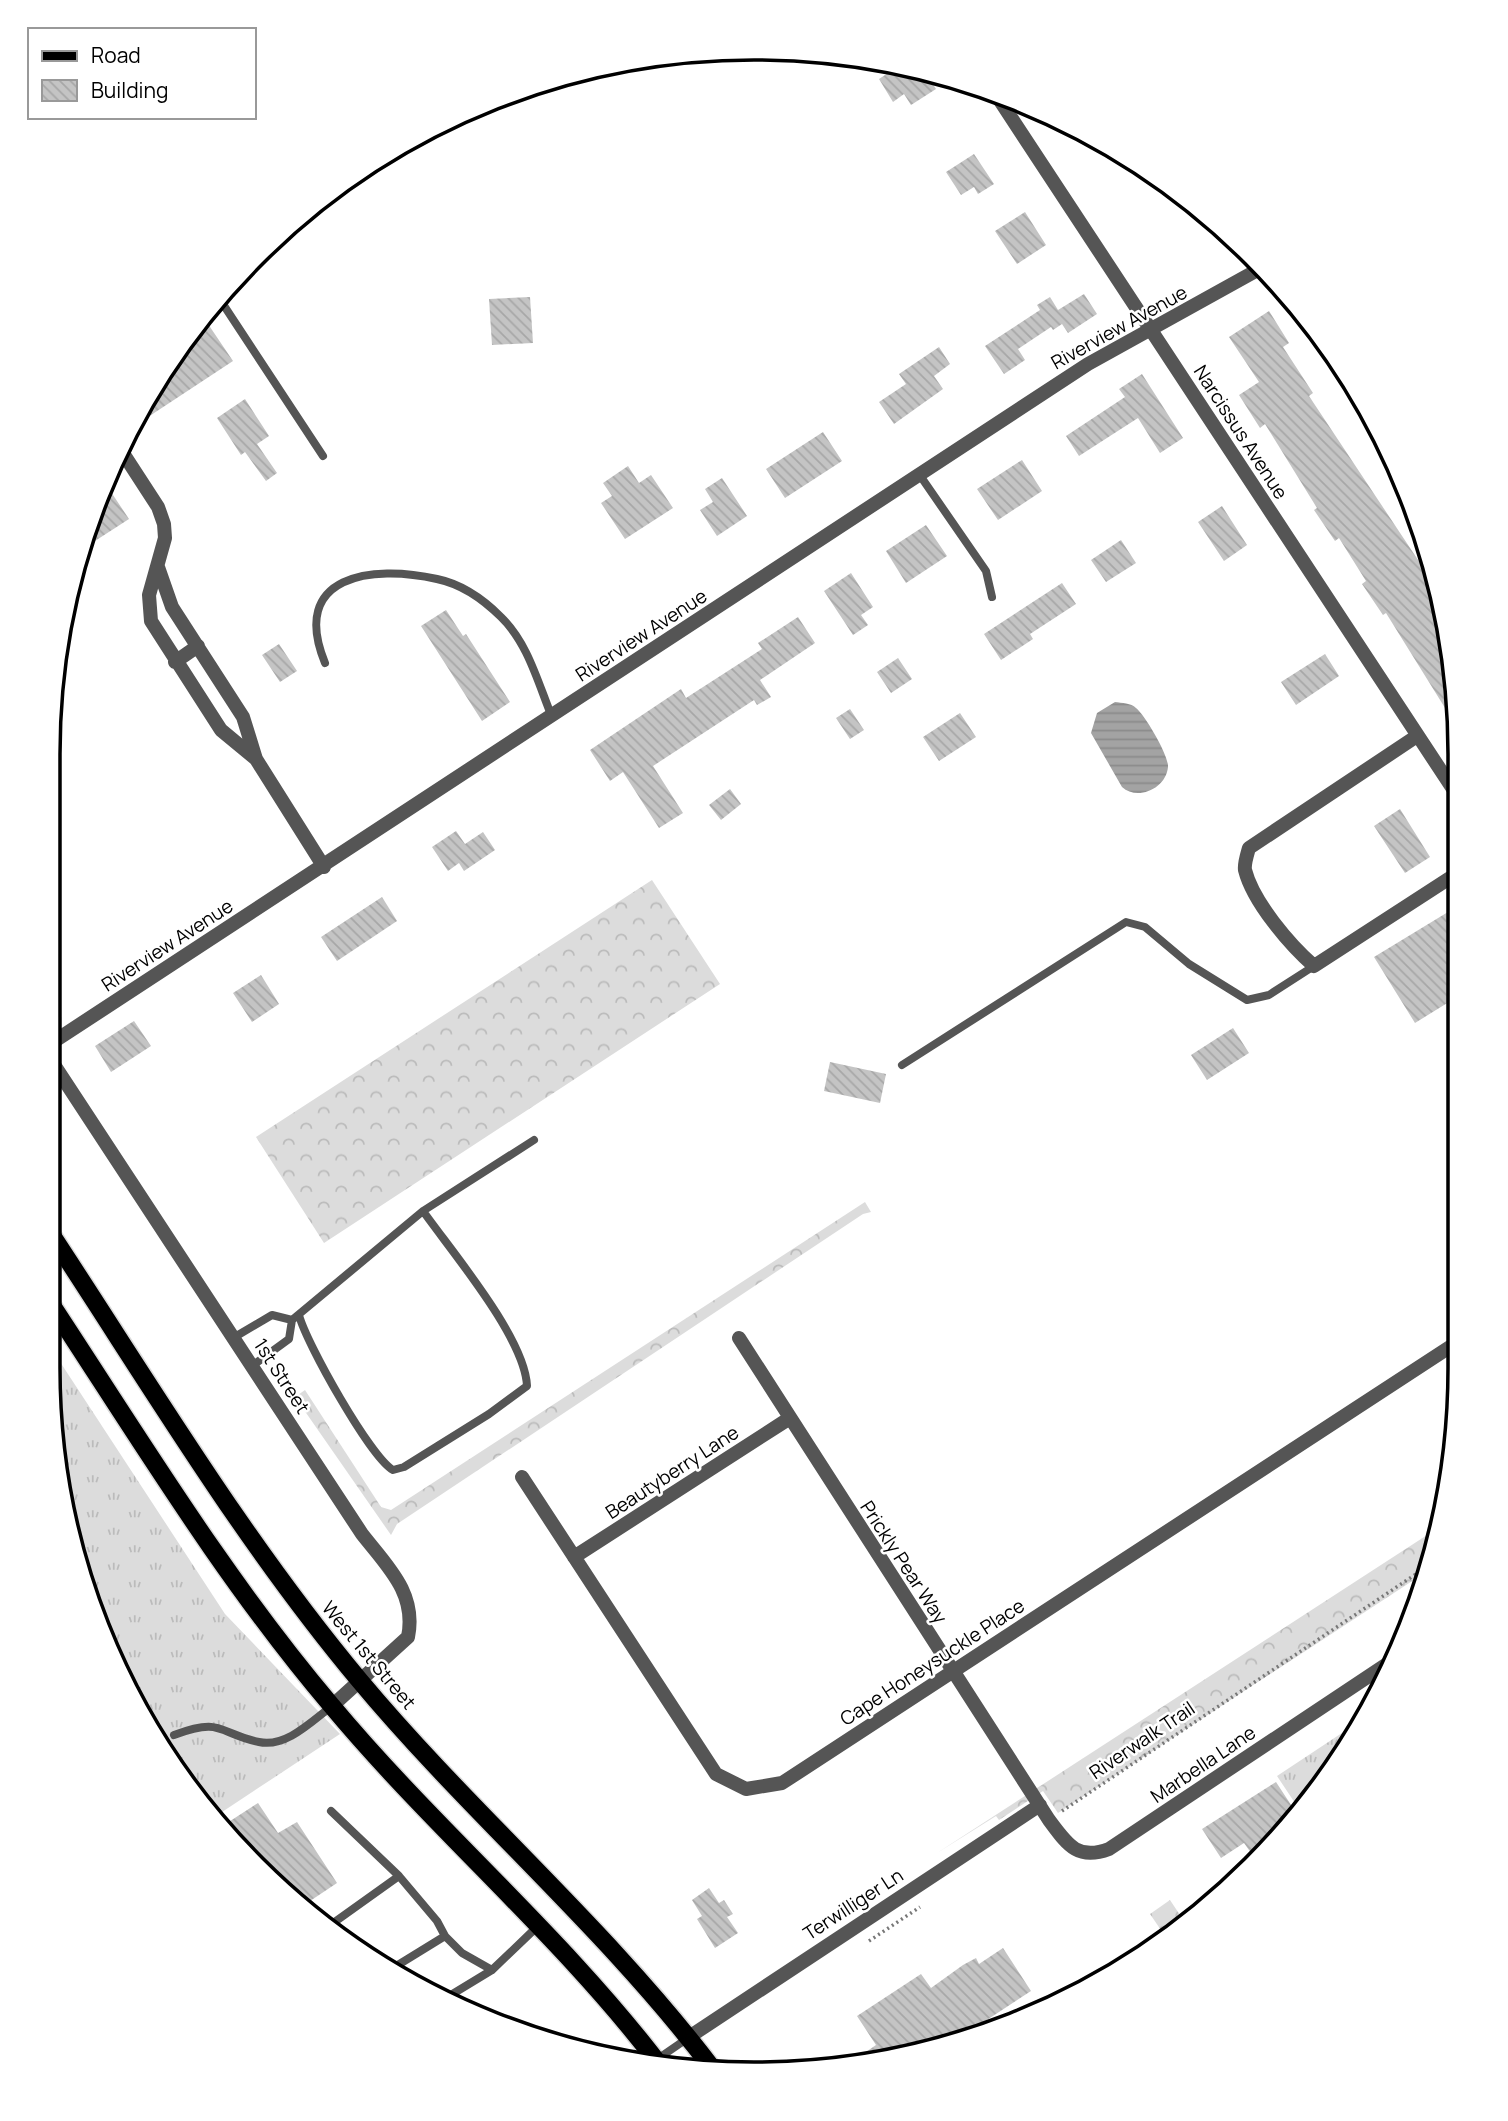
<svg xmlns="http://www.w3.org/2000/svg" width="1508" height="2121" viewBox="0 0 1508 2121" font-family="Manrope,sans-serif">
<defs>
<pattern id="grass-tufts" width="24" height="20" patternUnits="userSpaceOnUse" patternTransform="scale(1.75)"><rect width="24" height="20" fill="#dcdcdc"/><path d="M3 7l-1-3M5 7V3M7 7l1-3M15 17l-1-3M17 17v-4M19 17l1-3" fill="none" stroke="#bbb"/></pattern>
<pattern id="forest-crowns" width="20" height="18" patternUnits="userSpaceOnUse" patternTransform="scale(1.75)"><rect width="20" height="18" fill="#dcdcdc"/><path d="M2 6a3 3 0 1 1 6 0M12 15a3 3 0 1 1 6 0" fill="none" stroke="#bbb"/></pattern>
<pattern id="water-rules" width="6" height="5" patternUnits="userSpaceOnUse" patternTransform="scale(1.75)"><rect width="6" height="5" fill="#a3a3a3"/><path d="M0 2.5h6" fill="none" stroke="#8b8b8b"/></pattern>
<pattern id="building-back-hatch" width="6" height="6" patternUnits="userSpaceOnUse" patternTransform="scale(1.75)"><rect width="6" height="6" fill="#c4c4c4"/><path d="M-1 5l2 2M0 0l6 6M5-1l2 2" fill="none" stroke="#a7a7a7"/></pattern>
</defs>
<rect width="100%" height="100%" fill="#fff"/>
<path fill="url(#grass-tufts)" d="M47 1342 225 1614 340 1734 216 1816 166 1759 101 1638 71 1550 47 1367Z
M1354 1725 1357 1730 1314 1798 1301 1812 1277 1776Z"/>
<path fill="url(#forest-crowns)" d="M652 880 720 984 324 1243 256 1137Z
M865 1202 871 1212 863 1214 397 1524 391 1535 295 1397 305 1390 381 1507 391 1510Z
M1441 1526 1429 1570 1058 1813 1043 1791 999 1820 996 1816 937 1853Z
M1170 1900 1186 1924 1167 1939 1150 1914Z"/>
<path fill="url(#water-rules)" d="M1115 702C1122 703 1131 703 1136 708 1145 715 1169 756 1168 767 1166 789 1137 801 1122 787L1091 733 1097 713Z"/>
<path fill="url(#building-back-hatch)" d="M900 65 923 69 936 89 911 105 904 94 893 102 879 79Z
M974 154 994 184 978 194 974 187 961 195 946 172Z
M1025 212 1046 245 1017 264 995 231Z
M1084 294 1097 314 1068 333 1062 324 1053 330 1051 327 1018 349 1025 360 1004 374 985 346 1040 310 1037 305 1050 297 1058 310Z
M530 297 533 343 492 345 489 299Z
M1269 311 1289 343 1283 347 1313 393 1309 396 1442 596 1455 661V724L1386 613 1383 615 1362 584 1366 581 1339 538 1335 541 1314 510 1317 508 1265 424 1260 428 1239 395 1259 382 1229 337Z
M206 321 233 361 145 419 138 409 142 400 193 329Z
M939 347 950 364 934 376 943 389 894 424 879 402 906 384 899 374Z
M1142 374 1183 438 1160 453 1138 418 1079 456 1066 436 1125 397 1119 389Z
M245 399 269 436 257 444 277 473 266 481 245 452 241 455 217 418Z
M823 432 842 461 785 498 766 469Z
M1022 460 1042 491 998 520 977 489Z
M628 466 639 483 651 475 673 508 625 539 601 503 612 496 603 483Z
M722 478 747 516 717 536 700 510 713 502 705 489Z
M103 480 129 519 81 550 101 484Z
M1222 506 1247 545 1224 561 1198 522Z
M926 525 947 556 906 583 886 551Z
M1121 540 1136 563 1106 582 1091 560Z
M851 573 873 607 861 615 868 625 853 635 824 591Z
M1062 583 1076 604 1030 634 1033 639 1001 660 984 634Z
M446 610 463 636 466 634 510 702 482 721 421 626Z
M798 617 815 643 760 680 771 697 757 705 754 700 653 766 683 813 659 828 623 772 610 781 590 750 681 689 686 698 762 649 758 643Z
M279 644 297 671 280 682 262 655Z
M1325 654 1339 676 1296 705 1281 682Z
M898 658 912 679 891 693 877 672Z
M850 709 864 730 850 739 836 718Z
M960 713 976 737 939 761 923 737Z
M730 789 741 804 721 820 709 805Z
M1400 809 1430 857 1405 873 1374 826Z
M456 831 465 844 483 832 495 850 464 871 459 863 448 871 432 847Z
M382 897 397 921 337 961 321 937Z
M1448 912 1456 926 1457 997 1415 1023 1374 957Z
M261 975 279 1004 252 1022 233 993Z
M134 1021 151 1046 111 1072 95 1046Z
M1233 1028 1249 1053 1207 1080 1191 1055Z
M830 1062 886 1074 880 1103 824 1091Z
M1276 1782 1295 1811 1291 1813 1295 1818 1256 1860 1244 1843 1221 1858 1202 1829Z
M258 1803 278 1833 297 1822 337 1883 301 1907 288 1898 224 1825Z
M709 1888 719 1903 724 1900 733 1914 727 1917 738 1933 715 1948 697 1919 702 1916 692 1900Z
M1003 1948 1031 1991 961 2037 848 2067 847 2065 876 2045 857 2016 921 1974 931 1988 963 1965 976 1958 979 1964Z"/>
<g fill="none" stroke-linecap="round" stroke-linejoin="round">
<g stroke="#dbdbdb" stroke-width="21">
<path id="primary" d="M47 1228C148 1381 242 1540 360 1681 472 1815 606 1928 712 2068
M47 1298C138 1436 224 1579 331 1705 436 1831 563 1937 662 2068"/>
</g>
<path stroke="#777" stroke-width="3.5" stroke-dasharray="2 3.5" stroke-linecap="butt" d="M1062 1811 1431 1564
M869 1941 920 1907"/>
<path stroke="#555" stroke-width="8" d="M217 295 323 456
M919 474 986 571 992 597
M325 663C289 575 372 564 437 579 461 584 484 600 501 617 528 643 538 683 552 717
M47 850 56 834
M902 1065 1126 922 1145 927 1189 964 1247 1000 1269 995 1314 966
M299 1315C306 1343 371 1458 393 1470L404 1467 489 1414 527 1386C525 1338 452 1252 423 1211
M292 1320 423 1211 534 1140
M233 1338 272 1315 292 1320 289 1339 252 1366
M174 1735C223 1717 217 1733 259 1742 286 1748 312 1721 332 1706
M331 1811 399 1876
M329 1926 399 1876 437 1921 445 1936 462 1953 492 1970
M393 1968 445 1936
M441 2001 492 1970 539 1925
M656 2060 688 2038"/>
<path stroke="#555" stroke-width="14" d="M995 93 1455 792
M316 202 424 131
M119 447 158 507 164 524 165 538 149 595 151 621 221 730 256 759
M158 567 172 607 243 717 256 759 324 867
M175 662 198 646
M1417 736 1249 848C1247 855 1244 864 1245 870 1253 902 1290 945 1314 966L1456 874
M47 1046 1088 364 1263 267
M47 1054 362 1534C387 1566 417 1593 408 1637L332 1706
M739 1338 1049 1820C1067 1844 1077 1861 1109 1849L1396 1658
M522 1477 716 1774 746 1789 782 1783 1459 1341
M574 1557 790 1418
M689 2037 1040 1805"/>
<use href="#primary" stroke="#000" stroke-width="18"/>
</g>
<g text-anchor="middle" stroke-width="5" stroke-linejoin="round" paint-order="stroke">
<g font-size="19" fill="#000" stroke="#fff">
<text transform="translate(1119 327) rotate(-29)" y="7">Riverview Avenue</text>
<text transform="translate(1241 432) rotate(57)" y="7">Narcissus Avenue</text>
<text transform="translate(641 635) rotate(-33)" y="7">Riverview Avenue</text>
<text transform="translate(167 945) rotate(-33)" y="7">Riverview Avenue</text>
<text transform="translate(282 1376) rotate(57)" y="7">1st Street</text>
<text transform="translate(672 1472) rotate(-33)" y="7">Beautyberry Lane</text>
<text transform="translate(904 1562) rotate(57)" y="7">Prickly Pear Way</text>
<text transform="translate(369 1655) rotate(50)" y="7">West 1st Street</text>
<text transform="translate(932 1662) rotate(-33)" y="7">Cape Honeysuckle Place</text>
<text transform="translate(1142 1740) rotate(-34)" y="7">Riverwalk Trail</text>
<text transform="translate(1203 1764) rotate(-34)" y="7">Marbella Lane</text>
<text transform="translate(853 1904) rotate(-33)" y="7">Terwilliger Ln</text>
</g>
</g>
<path d="M0 0H1508V2121H0ZM754 60H754A694 694 0 0 1 1448 754V1368A694 694 0 0 1 754 2062H754A694 694 0 0 1 60 1368V754A694 694 0 0 1 754 60Z" fill="#fff" fill-rule="evenodd"/>
<path fill="none" stroke="#000" stroke-width="3.5" d="M754 60H754A694 694 0 0 1 1448 754V1368A694 694 0 0 1 754 2062H754A694 694 0 0 1 60 1368V754A694 694 0 0 1 754 60Z"/>
<rect x="28" y="28" width="228" height="91" fill="#ffffff" stroke="#999999" stroke-width="2"/>
<rect x="42" y="51" width="35" height="10" fill="#000000" stroke="#999999" stroke-width="2"/>
<text x="91" y="63" font-size="21" fill="#000000">Road</text>
<rect x="42" y="80" width="35" height="21" fill="url(#building-back-hatch)" stroke="#999999" stroke-width="2"/>
<text x="91" y="98" font-size="21" fill="#000000">Building</text>
</svg>
